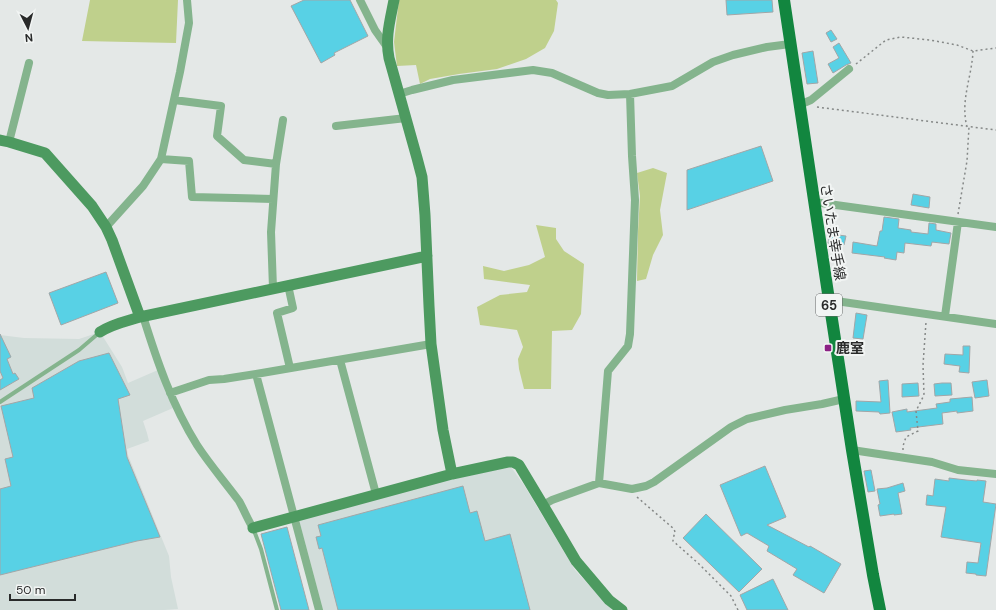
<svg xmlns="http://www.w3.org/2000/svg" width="996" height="610" viewBox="0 0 996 610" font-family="'DM Sans','Noto Sans JP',sans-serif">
<rect width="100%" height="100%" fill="#e4e8e7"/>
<path fill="#d2ddda" d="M100 332 122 367 128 383 158 370 173 408 143 421 147 433 149 441 127 449 128 455 169 556 171 577 178 609 164 610H0V335L24 338 79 339Z
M511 467 524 485 575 570 612 610H323L299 520 441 481Z"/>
<path fill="#bfd08c" d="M90 0H178L176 43 82 41Z
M399 0H556L558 3 554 31 545 48 526 59 497 69 459 74 430 79 420 84 416 65 397 66 394 42Z
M653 168 667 173 660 210 663 235 653 255 646 279 637 281 638 231 640 196 637 173Z
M536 225 556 228V239L564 251 584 264 581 314 572 330 552 331 551 389H524L519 369 518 359 523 347 517 330 480 325 477 307 500 295 527 292 530 285 484 279 483 266 504 271 529 265 545 257Z"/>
<path fill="#58d1e5" stroke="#a2a6a7" d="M304 0H350L368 36 334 53 335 55 321 63 291 6Z
M726 0H772L773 12 727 15Z
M831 30 837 39 831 42 826 33Z
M839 43 851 63 846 65 833 73 828 64 839 58 833 47Z
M813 51 818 83 807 84 802 53Z
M761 146 773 181 687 210V170Z
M913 194 930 197 929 208 911 205Z
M884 217 899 219 898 228 911 230V232L928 234 929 223 936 224V230L951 233 949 244 932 242 931 246 905 243 904 253 897 252 896 260 884 258 885 257 852 253 853 242 877 246 880 231H882Z
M830 234 846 236 844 245 828 243Z
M106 272 118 303 61 325 49 293Z
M856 313 867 315 863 339 853 338Z
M0 334 11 357 7 359 13 374 15 373 19 379 0 390V380L3 378 0 371Z
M963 346H970L969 373 959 372 960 366 944 364 945 354 963 355Z
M109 353 130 395 118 399 127 457 160 537 137 541 0 575V489L11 486 5 459 13 457 1 406 34 398 32 388 79 361Z
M888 380 890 413 880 414 879 412 856 411V401L881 402 879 381Z
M987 380 989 396 975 398 972 382Z
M918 383 919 396 902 397V384Z
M942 383H951L952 395 935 396 934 384Z
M972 397 973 411 957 413V411L942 413 943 424 910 428 911 430 896 432 892 412 907 409V412L937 408 936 404 950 402V399Z
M765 466 786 517 767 525 809 547 810 546 841 564 824 593 793 575 797 569 767 551 769 546 747 533 741 536 720 485Z
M871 470 875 491 868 492 864 471Z
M949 478 966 480 977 481V480L986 481 983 502 996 504 986 576 976 575V574L966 573 967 562 978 563 981 543 941 537 946 507 926 505 927 495 933 496 935 479 949 481Z
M903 483 905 491 898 493 902 514 894 515V514L880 516 878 505 880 504 877 489 887 488Z
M463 486 470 513 477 511 485 541 510 534 530 610H338L322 548 319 549 316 537 321 536 318 525Z
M706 514 762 569 739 592 683 538Z
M287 527 309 610H281L261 534Z
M773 579 788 610H747L740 595Z"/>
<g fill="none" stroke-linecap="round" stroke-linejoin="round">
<path stroke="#858887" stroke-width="1.5" stroke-dasharray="2 3" stroke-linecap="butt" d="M856 64 886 40 901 37 930 40 957 45 973 51 996 48
M817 107 996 130
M967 127C960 100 972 77 973 51
M958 214 967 161 969 127
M903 450V446L906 437 918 431 916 411 924 395 923 365 926 322
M637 497 674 529 675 532 673 539V541L699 564 731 596 738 610"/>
<path stroke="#84b48d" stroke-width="4" d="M0 402 79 350 100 332
M253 528 261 549 277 610"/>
<path stroke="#84b48d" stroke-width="8" d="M360 0 375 30 387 47
M399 94 412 90 453 80 533 70 552 73 598 93 608 95 630 94 672 86 713 62 733 55 767 47 790 44
M174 100 221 106 217 136 244 160 276 164
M799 105 811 100 849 69
M336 126 406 118
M9 142 29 63
M161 159 189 161 192 197 273 199
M814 202 996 227
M106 227 143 186 161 159 180 72 189 23 187 0
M288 285 293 308 277 313 290 368
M273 288 271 232 276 164 283 120
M829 300 996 324
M143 316C157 361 172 405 197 445 210 465 225 482 239 501 244 510 248 520 253 528
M945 316 958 222
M340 360 376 494
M256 374 319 610
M170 393 209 380 224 379 256 374 431 344
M852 450 932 462 958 470 996 474
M599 483 608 371 628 346 630 334 635 200 632 156 630 94
M543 505 552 500 599 483 632 489 646 486 654 482 731 427 747 419 785 410 822 404 844 399"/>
<path stroke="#4d9a60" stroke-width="11" d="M394 0C390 21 385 37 389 58L417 158 422 177 425 215 429 306 431 344 443 430 452 474
M0 140 9 142 45 153 92 206 106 227 112 240 140 317
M100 332C112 324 127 321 140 317L427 256
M253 528 452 474 508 462H513L519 465 543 505 576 561 609 600 622 610"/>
<path stroke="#12863f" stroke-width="12" d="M784 0 829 300 852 450 873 575 880 610"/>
</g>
<rect fill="#8c2185" stroke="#f2f5f4" stroke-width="1.5" x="824" y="344" width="8" height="8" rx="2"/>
<g text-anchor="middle" stroke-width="4" stroke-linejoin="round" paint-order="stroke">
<rect fill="#f2f5f4" stroke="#656767" stroke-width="1" x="816" y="294" width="26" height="22" rx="3"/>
<g font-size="13" font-weight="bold" fill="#292a2a">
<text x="829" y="310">65</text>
</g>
<g font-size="14" fill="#292a2a" stroke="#f2f5f4">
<text transform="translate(833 232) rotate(81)" y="5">さいたま幸手線</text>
</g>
<g font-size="14" font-weight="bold" fill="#292a2a" stroke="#f2f5f4" text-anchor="start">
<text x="836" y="353">鹿室</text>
</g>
</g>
<g transform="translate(28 28) rotate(174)" stroke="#f2f5f4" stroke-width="3" paint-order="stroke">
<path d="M0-3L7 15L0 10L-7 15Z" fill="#292a2a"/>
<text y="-6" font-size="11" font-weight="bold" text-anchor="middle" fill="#292a2a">N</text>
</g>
<path d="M10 594v6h65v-6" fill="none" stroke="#292a2a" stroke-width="2"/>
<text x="16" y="594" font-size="12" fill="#292a2a" stroke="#f2f5f4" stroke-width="3" paint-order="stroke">50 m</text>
</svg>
